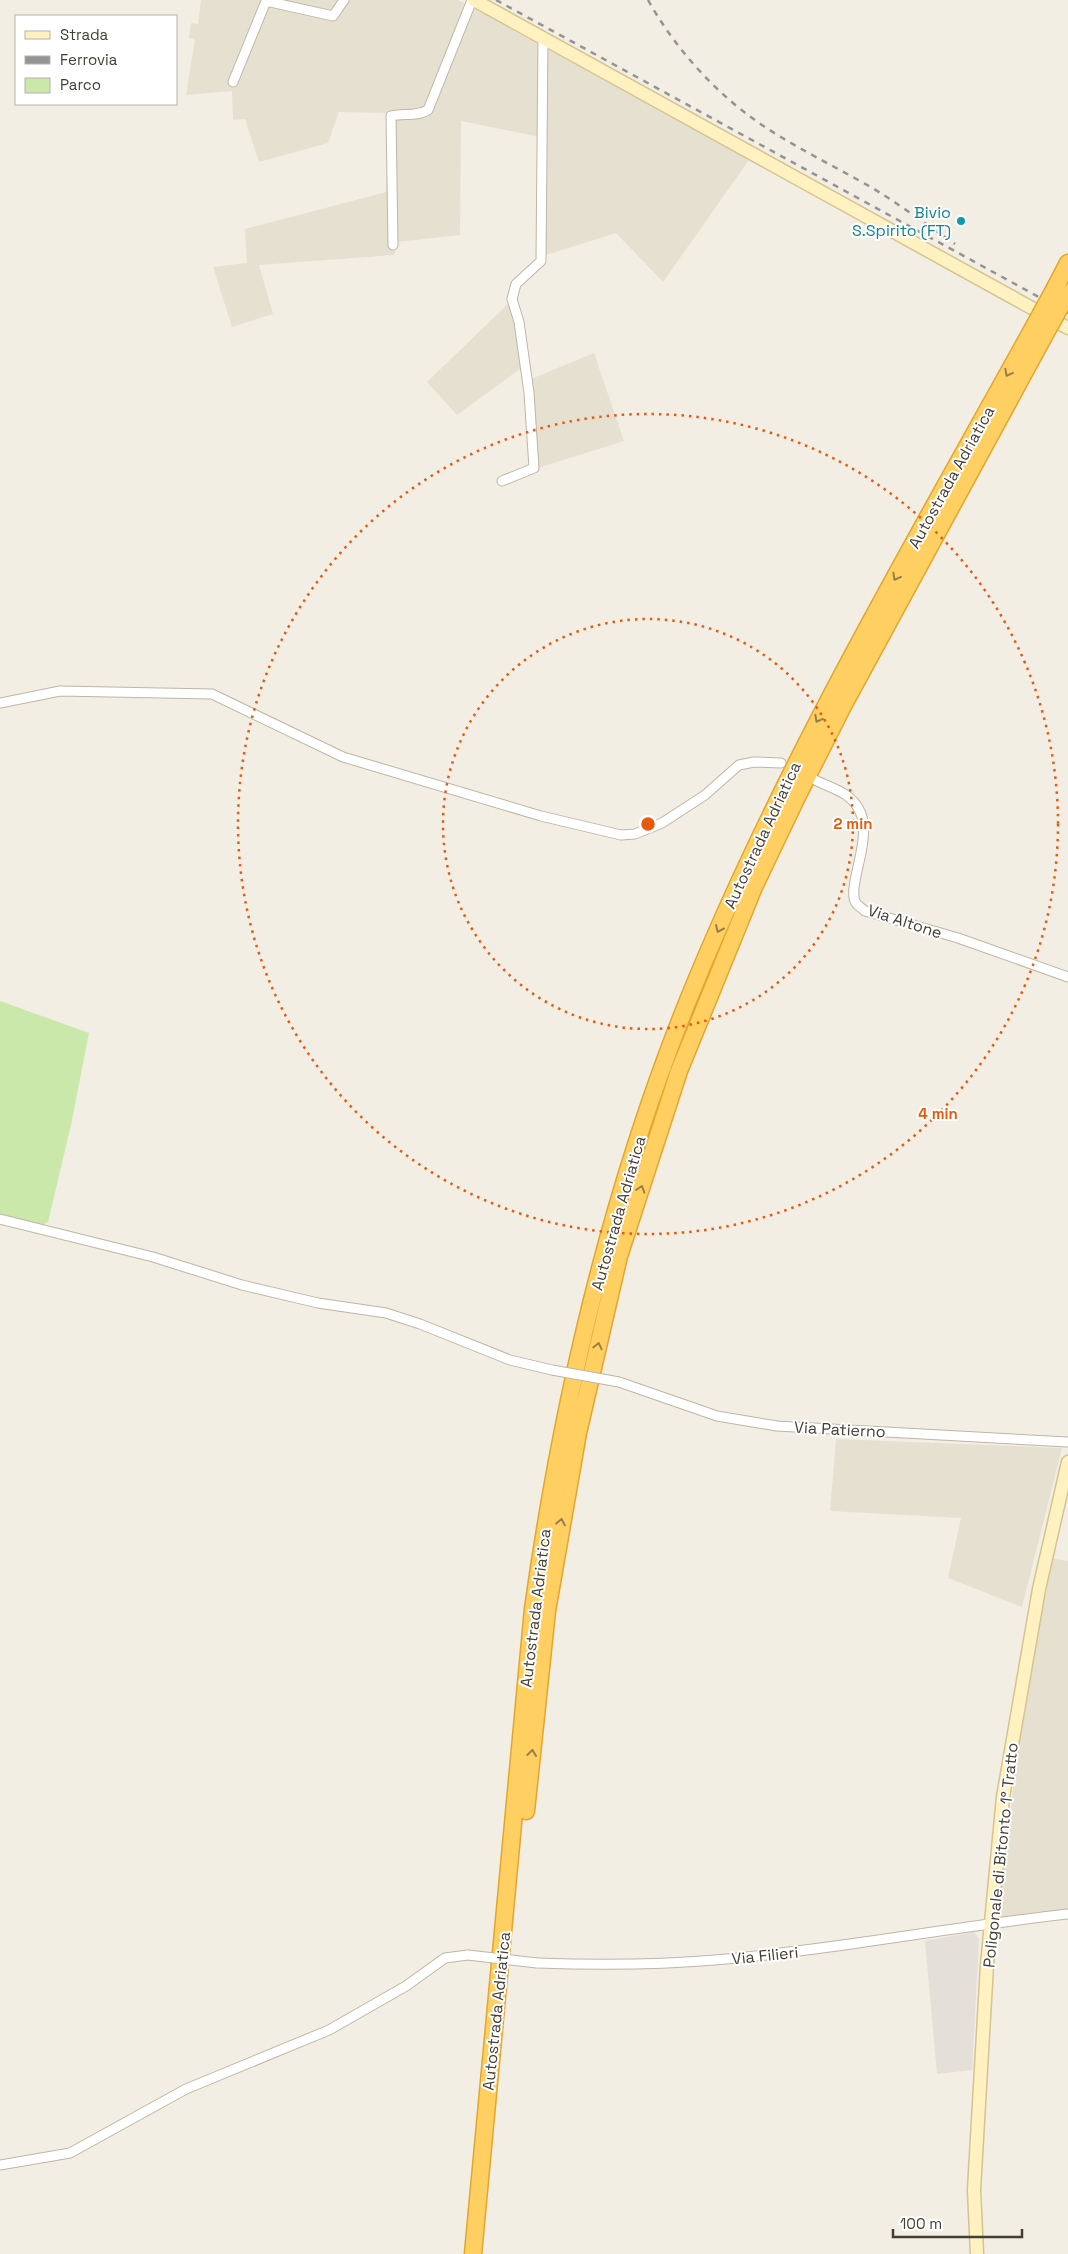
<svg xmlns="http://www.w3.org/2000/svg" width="1068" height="2254" viewBox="0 0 1068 2254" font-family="'Space Grotesk',sans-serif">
<rect width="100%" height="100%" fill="#f2eee3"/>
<path fill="#e6e0d1" d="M201 0H458L749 160 663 282 616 233 546 255 540 137 461 121 460 235 397 242 394 255 259 265 273 314 232 327 213 267 247 263 245 229 386 192 389 113 339 112 328 143 259 162 245 119 233 120 232 91 186 95 195 39 189 38 191 23 198 24Z
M510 302 531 379 594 353 624 441 538 468 520 369 457 415 427 382Z
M836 1439 1062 1448 1022 1607 948 1578 961 1518 830 1511Z
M1050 1558 1068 1561V1911L998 1918 1022 1712Z"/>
<path fill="#e4dfd8" d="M974 1932 979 1939 972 2070 937 2074 925 1941Z"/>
<path fill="#cae8aa" d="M0 1001 89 1033 71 1125 48 1222 40 1226 0 1214Z"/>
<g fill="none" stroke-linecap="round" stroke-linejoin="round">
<g stroke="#beb6a6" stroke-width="11">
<path id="street" d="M233 82 266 1 333 16 344 0
M393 245 391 116C404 113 416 117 428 110L472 0
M502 481 534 468 529 393 519 322 512 299 516 284 541 261 543 38
M0 703 60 691 212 694 343 757 541 816 621 835 635 834 662 823 705 795 739 765 754 762 781 763
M815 780C825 785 837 789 846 795 876 816 860 852 855 881 854 888 852 897 856 903 858 906 863 909 865 911L958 938 1068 977
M0 1219 153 1257 242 1285 318 1303 386 1313 420 1324 510 1360 552 1370
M619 1382 717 1416 777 1426 1068 1442
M537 1963C596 1965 656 1965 715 1960 833 1950 950 1927 1068 1914
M0 2165 70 2153 186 2089 329 2030 406 1986 445 1958 468 1955"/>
</g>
<g stroke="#d4c491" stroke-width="15">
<path id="secondary" d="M474 0 1068 328
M977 2254 974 2190 987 1965 1003 1797 1039 1589 1068 1462"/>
</g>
<g stroke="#e2a62e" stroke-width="19">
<path id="highway" d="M1055 288 1068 263
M526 1811 547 1611 578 1433 619 1256 679 1071 754 887 796 799 843 706 1043 338
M473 2254 533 1609C562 1401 610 1193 689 998 783 766 911 549 1032 330"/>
</g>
<use href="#street" stroke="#fff" stroke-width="9"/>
<use href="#secondary" stroke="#fff2c0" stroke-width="12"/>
<use href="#highway" stroke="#ffd061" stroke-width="16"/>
<path stroke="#949494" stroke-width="2.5" stroke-dasharray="6 6" stroke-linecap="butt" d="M496 0 1068 313
M648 0C676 50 718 96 765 127 800 150 838 168 874 189 902 206 928 226 955 244"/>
<g stroke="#beb6a6" stroke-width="11" stroke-linecap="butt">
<path id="street-bridge" d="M552 1370 619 1382
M468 1955 537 1963"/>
</g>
<g stroke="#e2a62e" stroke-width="19" stroke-linecap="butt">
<path id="highway-bridge" d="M1032 330 1055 288
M1043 338 1068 293"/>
</g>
<use href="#street-bridge" stroke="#fff" stroke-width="9"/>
<use href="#highway-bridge" stroke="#ffd061" stroke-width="16"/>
</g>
<defs><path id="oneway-chevron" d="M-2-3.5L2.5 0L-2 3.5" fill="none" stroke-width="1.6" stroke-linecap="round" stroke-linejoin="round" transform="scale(1.25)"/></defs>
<g stroke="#988048">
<use href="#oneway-chevron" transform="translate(1008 373) rotate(119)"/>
<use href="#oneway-chevron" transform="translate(896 577) rotate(119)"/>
<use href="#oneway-chevron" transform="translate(818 719) rotate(119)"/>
<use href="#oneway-chevron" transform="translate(719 929) rotate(114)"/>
<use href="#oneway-chevron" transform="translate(641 1189) rotate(-72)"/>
<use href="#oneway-chevron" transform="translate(598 1346) rotate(-77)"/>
<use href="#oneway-chevron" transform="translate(561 1522) rotate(-79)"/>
<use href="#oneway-chevron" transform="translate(532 1753) rotate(-84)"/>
</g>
<g fill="none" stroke="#e8590c" stroke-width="2.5" stroke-dasharray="2.5 5">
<circle cx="648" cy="824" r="205"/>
<circle cx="648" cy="824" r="410"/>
</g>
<circle fill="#0f9aa8" stroke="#fff" stroke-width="2" cx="961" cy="221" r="5"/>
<g text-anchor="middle" stroke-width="4" stroke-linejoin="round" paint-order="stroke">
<g font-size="16" fill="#0d838f" stroke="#fff" text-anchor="end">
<text x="951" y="218">Bivio<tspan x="951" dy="18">S.Spirito (FT)</tspan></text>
</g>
<g font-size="16" fill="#443e33" stroke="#fff">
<text transform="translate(951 477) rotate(-61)" y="6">Autostrada Adriatica</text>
<text transform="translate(762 835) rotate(-65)" y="6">Autostrada Adriatica</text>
<text transform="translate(905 921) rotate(18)" y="6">Via Altone</text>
<text transform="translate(618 1213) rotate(-74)" y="6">Autostrada Adriatica</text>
<text transform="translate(840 1429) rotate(3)" y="6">Via Patierno</text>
<text transform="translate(535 1608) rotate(-83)" y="6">Autostrada Adriatica</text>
<text transform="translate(1000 1855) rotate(-84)" y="6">Poligonale di Bitonto 1° Tratto</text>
<text transform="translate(765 1955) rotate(-6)" y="6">Via Filieri</text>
<text transform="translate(496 2011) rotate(-84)" y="6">Autostrada Adriatica</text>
</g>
</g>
<circle cx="648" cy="824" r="8" fill="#e8590c" stroke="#fff" stroke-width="2.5"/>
<g font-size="15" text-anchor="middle" font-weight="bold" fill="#e8590c" stroke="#fff" stroke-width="4" stroke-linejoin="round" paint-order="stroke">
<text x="853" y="829">2 min</text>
<text x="938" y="1119">4 min</text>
</g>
<rect x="15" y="15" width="162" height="90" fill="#ffffff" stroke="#b4b2ad"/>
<rect x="25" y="31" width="25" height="8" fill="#fff2c0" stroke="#b4b2ad"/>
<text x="60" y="40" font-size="15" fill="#443e33">Strada</text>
<rect x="25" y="56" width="25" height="8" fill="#949494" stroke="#b4b2ad"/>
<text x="60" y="65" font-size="15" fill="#443e33">Ferrovia</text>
<rect x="25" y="78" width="25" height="15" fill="#cae8aa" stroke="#b4b2ad"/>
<text x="60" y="90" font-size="15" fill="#443e33">Parco</text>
<path d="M893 2229v8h129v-8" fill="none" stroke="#443e33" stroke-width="2.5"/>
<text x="900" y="2229" font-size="15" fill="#443e33" stroke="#ffffff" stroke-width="4" paint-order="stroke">100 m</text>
</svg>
